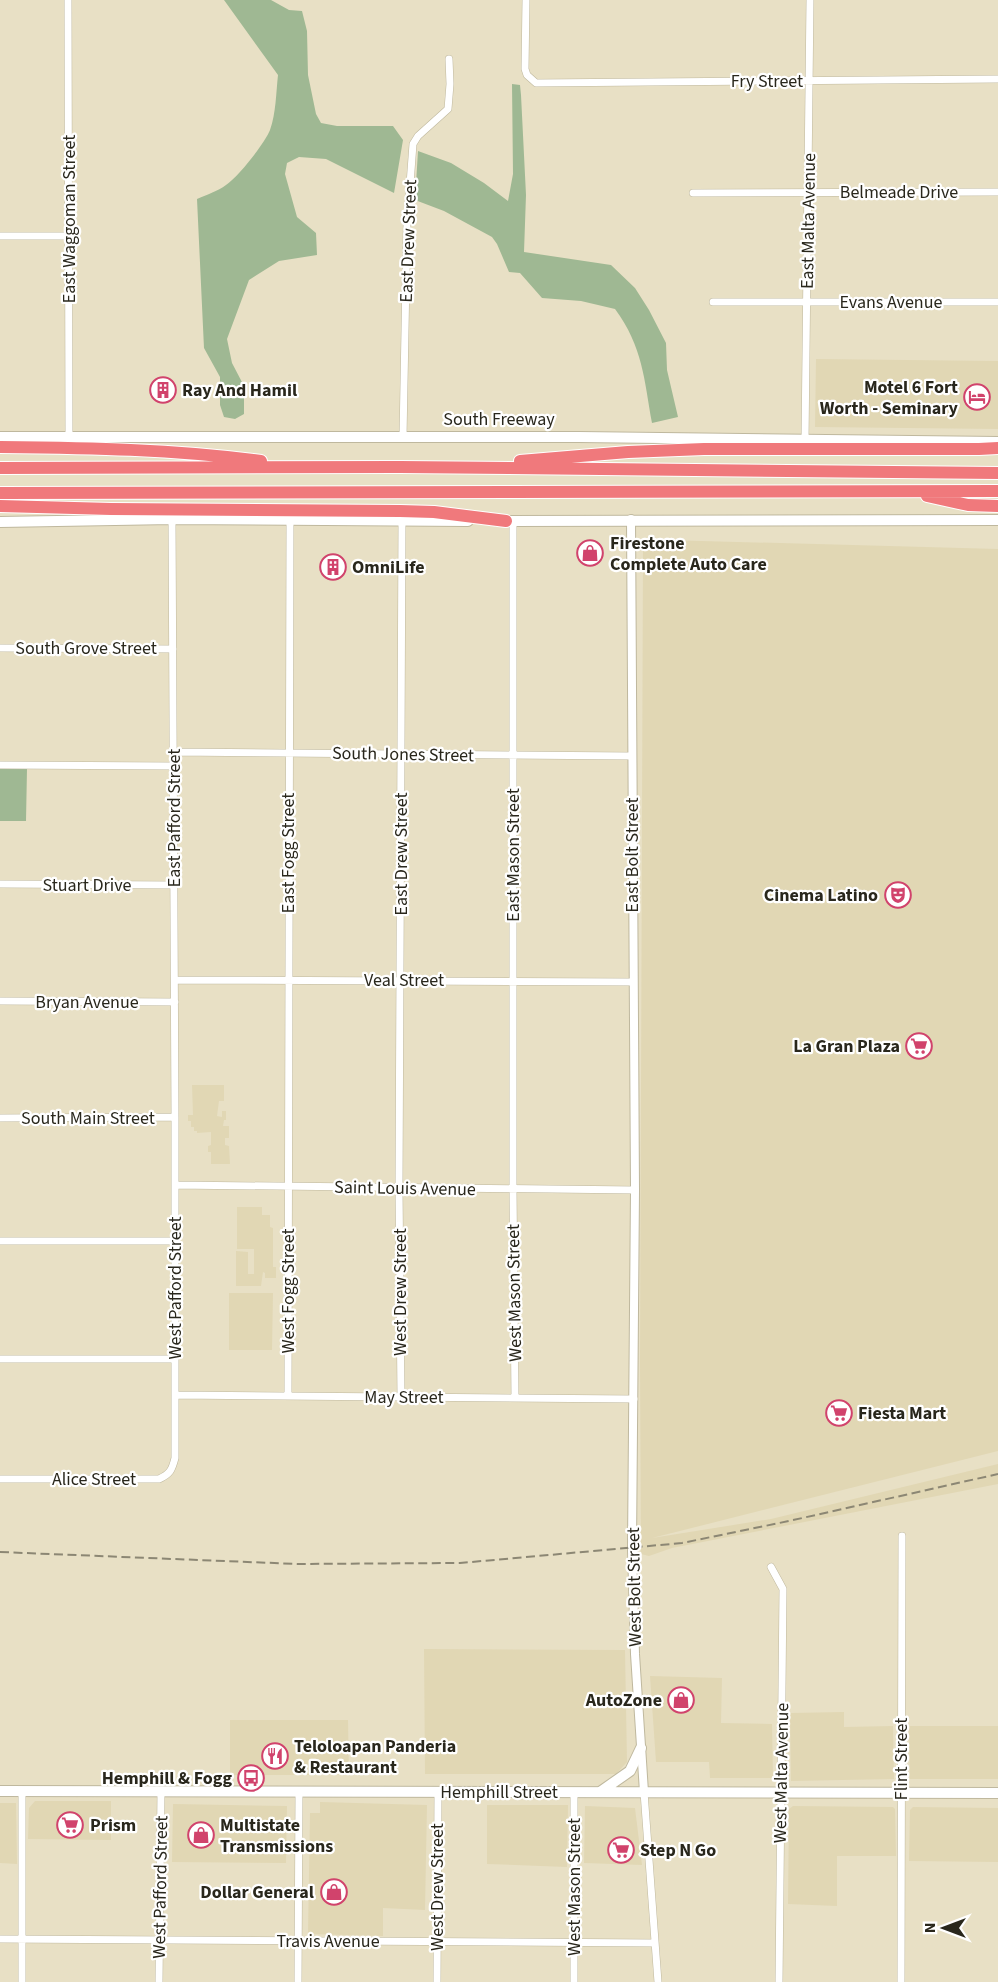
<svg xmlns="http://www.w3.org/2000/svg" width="998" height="1982" viewBox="0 0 998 1982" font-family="'Source Sans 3',sans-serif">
<rect width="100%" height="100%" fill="#e8e0c5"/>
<path fill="#e1d7b4" d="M816 359 998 361V429L815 427Z
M665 540 998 549V1451L652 1538 771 1519 998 1464V1484L672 1548 649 1556 641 1554 640 1363 643 548Z
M192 1085H224V1101H219L217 1116 222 1117V1111H226V1120H224L223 1126H229V1138H225V1145L229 1146 230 1164H211V1152H208V1146L211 1145V1132L197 1133V1131H194V1127H191V1121H188V1115H193Z
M237 1207H262V1215H270V1227L273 1228V1267H276V1278H265V1273L263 1272 261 1286H236V1251L248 1252V1274H254V1249H237Z
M229 1293H273L272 1350H229Z
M424 1649 625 1650 627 1762 616 1774H425Z
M650 1676 722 1678 721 1723 772 1724 773 1778H710L709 1762H656Z
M844 1712V1727L893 1726 894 1779 791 1781 790 1713Z
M230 1720H348L349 1775H230Z
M909 1726H998V1779H910Z
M35 1801H111V1840L28 1839 29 1808Z
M320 1802 427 1805 425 1910 383 1908V1936L308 1934 310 1813H320Z
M0 1803H16L17 1864 0 1863Z
M173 1804 287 1806 286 1863 172 1862Z
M487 1805H568L567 1867 487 1864Z
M585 1806 635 1808 642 1865 584 1863Z
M793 1806 893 1807 895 1809 896 1856H837V1906L788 1904 789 1809Z
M913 1807 998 1808V1862L909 1861 910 1810Z"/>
<path fill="#9fb893" d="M224 0H271L289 10 302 11 307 31 308 75 316 114 321 123 337 126H393L403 140 394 193 326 159 299 157 287 163 285 174 297 217 316 233 317 255 279 261 249 280 227 339 232 363 244 386V414L235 419 224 417 220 405V377L204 348 197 199C206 195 218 191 226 185 238 177 265 143 270 130 276 113 276 93 278 75Z
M512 84 520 85 521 95 526 195 524 252 611 265 635 288 649 310 666 343 667 370 678 417 652 423C644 379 643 347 615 309L581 301 542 298 520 273 509 272 497 244 492 237 444 211 415 200 418 151 451 163 484 183 508 201 513 174Z
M0 769H27L26 821H0Z"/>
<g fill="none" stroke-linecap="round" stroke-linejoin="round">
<g stroke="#bfb89e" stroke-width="8">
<path id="minor" d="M68 0 69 438
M526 0 525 69 527 75 536 83 998 79
M693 193 998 192
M0 236H70
M713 302H998
M403 437 407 224 413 144 418 136 448 109 450 84 449 59
M805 441 810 0
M513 521V1189L515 1398
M0 648 173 649
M173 752 632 756
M0 765 173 766
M0 884 174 885
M175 980 633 982
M0 1001 175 1002
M0 1118 175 1117
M175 1185 635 1190
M0 1241H175
M0 1359H175
M175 1395 634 1399
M288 1396 290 520
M401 1397 399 1188 402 520
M0 1479H159C170 1474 172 1470 175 1458V1117L172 519
M771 1567 783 1589 779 1982
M644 1792 658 1982
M0 1939 655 1943
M22 1982V1791
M159 1982 161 1791
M298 1982 299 1792
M437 1982 438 1792
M574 1982V1792
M901 1982 902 1536"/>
</g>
<g stroke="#bfb89e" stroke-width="10">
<path id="tertiary" d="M631 519 635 1190 632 1548 635 1654 644 1792"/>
</g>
<g stroke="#bfb89e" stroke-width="12">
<path id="secondary" d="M0 437H579L998 442
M498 521 998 520
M0 522 172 519 468 521
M0 1791 998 1793
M600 1792 630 1771 641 1748"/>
</g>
<g stroke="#fff" stroke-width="14">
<path id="motorway" d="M0 447C87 448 174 449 261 461
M520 461 628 452 704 449H979L998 448
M0 468 400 467 998 473
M0 493 998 491
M927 496 968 505 998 506
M0 506 111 509 400 511 434 512 506 521"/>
</g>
<use href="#minor" stroke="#fff" stroke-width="7"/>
<use href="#tertiary" stroke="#fff" stroke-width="8"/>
<use href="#secondary" stroke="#fff" stroke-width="10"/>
<use href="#motorway" stroke="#f0797c" stroke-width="12"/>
<path stroke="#8c8774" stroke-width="2" stroke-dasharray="9 4.5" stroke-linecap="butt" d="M0 1552 298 1564 460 1563 682 1543 789 1521 998 1474"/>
</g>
<defs>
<g id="building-ring" transform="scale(1.35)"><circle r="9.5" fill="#fff" stroke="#d1436c" stroke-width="1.5"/><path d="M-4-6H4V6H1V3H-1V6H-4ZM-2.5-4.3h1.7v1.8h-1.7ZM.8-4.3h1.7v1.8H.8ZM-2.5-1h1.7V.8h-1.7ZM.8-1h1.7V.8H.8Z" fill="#d1436c"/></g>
<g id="hotel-ring" transform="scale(1.35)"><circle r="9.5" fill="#fff" stroke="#d1436c" stroke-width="1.5"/><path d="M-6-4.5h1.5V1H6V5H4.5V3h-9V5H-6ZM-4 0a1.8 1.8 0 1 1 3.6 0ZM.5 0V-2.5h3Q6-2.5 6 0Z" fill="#d1436c"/></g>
<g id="shop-ring" transform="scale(1.35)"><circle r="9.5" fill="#fff" stroke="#d1436c" stroke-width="1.5"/><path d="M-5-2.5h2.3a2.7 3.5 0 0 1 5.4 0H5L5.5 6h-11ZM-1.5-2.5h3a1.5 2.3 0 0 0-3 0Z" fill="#d1436c"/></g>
<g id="theatre-ring" transform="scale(1.35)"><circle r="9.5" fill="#fff" stroke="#d1436c" stroke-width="1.5"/><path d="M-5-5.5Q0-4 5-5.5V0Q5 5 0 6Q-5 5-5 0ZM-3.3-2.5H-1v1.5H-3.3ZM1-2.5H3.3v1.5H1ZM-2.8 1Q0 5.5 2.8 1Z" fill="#d1436c"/></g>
<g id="supermarket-ring" transform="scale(1.35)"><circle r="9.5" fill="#fff" stroke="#d1436c" stroke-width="1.5"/><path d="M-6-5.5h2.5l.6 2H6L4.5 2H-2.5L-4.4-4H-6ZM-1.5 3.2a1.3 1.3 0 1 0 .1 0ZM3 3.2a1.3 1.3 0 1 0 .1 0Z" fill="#d1436c"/></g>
<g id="restaurant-ring" transform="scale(1.35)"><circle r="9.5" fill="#fff" stroke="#d1436c" stroke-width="1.5"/><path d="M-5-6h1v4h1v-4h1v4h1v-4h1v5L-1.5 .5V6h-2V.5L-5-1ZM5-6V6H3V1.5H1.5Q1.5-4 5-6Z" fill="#d1436c"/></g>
<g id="bus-ring" transform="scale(1.35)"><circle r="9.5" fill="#fff" stroke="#d1436c" stroke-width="1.5"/><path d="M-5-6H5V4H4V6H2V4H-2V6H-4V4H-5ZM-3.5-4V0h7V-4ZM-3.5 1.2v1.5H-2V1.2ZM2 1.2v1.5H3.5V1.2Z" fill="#d1436c"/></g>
</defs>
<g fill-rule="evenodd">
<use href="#building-ring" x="163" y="390"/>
<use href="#hotel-ring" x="977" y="397"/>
<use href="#shop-ring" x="590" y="553"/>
<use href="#building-ring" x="333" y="567"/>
<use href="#theatre-ring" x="898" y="895"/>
<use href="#supermarket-ring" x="919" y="1046"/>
<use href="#supermarket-ring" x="839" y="1413"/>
<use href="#shop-ring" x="681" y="1700"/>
<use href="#restaurant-ring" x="275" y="1756"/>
<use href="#bus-ring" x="251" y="1778"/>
<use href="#supermarket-ring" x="70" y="1825"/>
<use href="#shop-ring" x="201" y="1835"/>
<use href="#supermarket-ring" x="621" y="1850"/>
<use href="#shop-ring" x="334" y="1892"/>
</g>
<g text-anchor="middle" stroke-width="4.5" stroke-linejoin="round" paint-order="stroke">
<g font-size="18" fill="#29271c" stroke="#fff">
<text x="767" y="87">Fry Street</text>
<text x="899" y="198">Belmeade Drive</text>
<text transform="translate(69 219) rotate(-90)" y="6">East Waggoman Street</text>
<text transform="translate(808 221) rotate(-89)" y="6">East Malta Avenue</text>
<text transform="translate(408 241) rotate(-88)" y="6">East Drew Street</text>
<text x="891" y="308">Evans Avenue</text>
<text x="499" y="425">South Freeway</text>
<text x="86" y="654">South Grove Street</text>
<text transform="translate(403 754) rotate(1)" y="6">South Jones Street</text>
<text transform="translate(174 818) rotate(-90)" y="6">East Pafford Street</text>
<text transform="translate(288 853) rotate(-90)" y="6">East Fogg Street</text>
<text transform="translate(401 854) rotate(-90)" y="6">East Drew Street</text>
<text transform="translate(513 855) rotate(-90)" y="6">East Mason Street</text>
<text transform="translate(632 855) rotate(-90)" y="6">East Bolt Street</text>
<text x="87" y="891">Stuart Drive</text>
<text x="404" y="986">Veal Street</text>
<text x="87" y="1008">Bryan Avenue</text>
<text x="88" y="1124">South Main Street</text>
<text transform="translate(405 1188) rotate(1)" y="6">Saint Louis Avenue</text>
<text transform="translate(175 1288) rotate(-90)" y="6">West Pafford Street</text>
<text transform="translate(288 1291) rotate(-90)" y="6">West Fogg Street</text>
<text transform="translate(400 1292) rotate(-90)" y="6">West Drew Street</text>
<text transform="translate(514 1293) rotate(-91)" y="6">West Mason Street</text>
<text x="404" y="1403">May Street</text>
<text x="94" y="1485">Alice Street</text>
<text transform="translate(634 1587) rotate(-91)" y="6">West Bolt Street</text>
<text transform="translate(901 1759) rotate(-90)" y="6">Flint Street</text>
<text transform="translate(781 1773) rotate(-89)" y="6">West Malta Avenue</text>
<text x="499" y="1798">Hemphill Street</text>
<text transform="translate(160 1887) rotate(-89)" y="6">West Pafford Street</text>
<text transform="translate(437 1887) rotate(-90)" y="6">West Drew Street</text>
<text transform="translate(574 1887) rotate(-90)" y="6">West Mason Street</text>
<text x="328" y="1947">Travis Avenue</text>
</g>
<g font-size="18" font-weight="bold" fill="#29271c" stroke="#fff" text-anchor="start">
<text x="958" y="393" text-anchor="end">Motel 6 Fort<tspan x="958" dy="21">Worth - Seminary</tspan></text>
<text x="182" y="396">Ray And Hamil</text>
<text x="610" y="549">Firestone<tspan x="610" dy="21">Complete Auto Care</tspan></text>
<text x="352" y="573">OmniLife</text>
<text x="878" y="901" text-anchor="end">Cinema Latino</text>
<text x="900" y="1052" text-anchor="end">La Gran Plaza</text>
<text x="858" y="1419">Fiesta Mart</text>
<text x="662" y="1706" text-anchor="end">AutoZone</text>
<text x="294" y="1752">Teloloapan Panderia<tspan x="294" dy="21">&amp; Restaurant</tspan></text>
<text x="232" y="1784" text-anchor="end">Hemphill &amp; Fogg</text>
<text x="90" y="1831">Prism</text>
<text x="220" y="1831">Multistate<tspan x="220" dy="21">Transmissions</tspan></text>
<text x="640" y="1856">Step N Go</text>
<text x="314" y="1898" text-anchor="end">Dollar General</text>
</g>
</g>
<g transform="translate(944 1928) rotate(270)" stroke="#ffffff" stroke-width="4.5" paint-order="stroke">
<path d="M0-4.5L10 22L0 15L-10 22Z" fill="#29271c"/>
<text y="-9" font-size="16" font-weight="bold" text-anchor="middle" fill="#29271c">N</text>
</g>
</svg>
